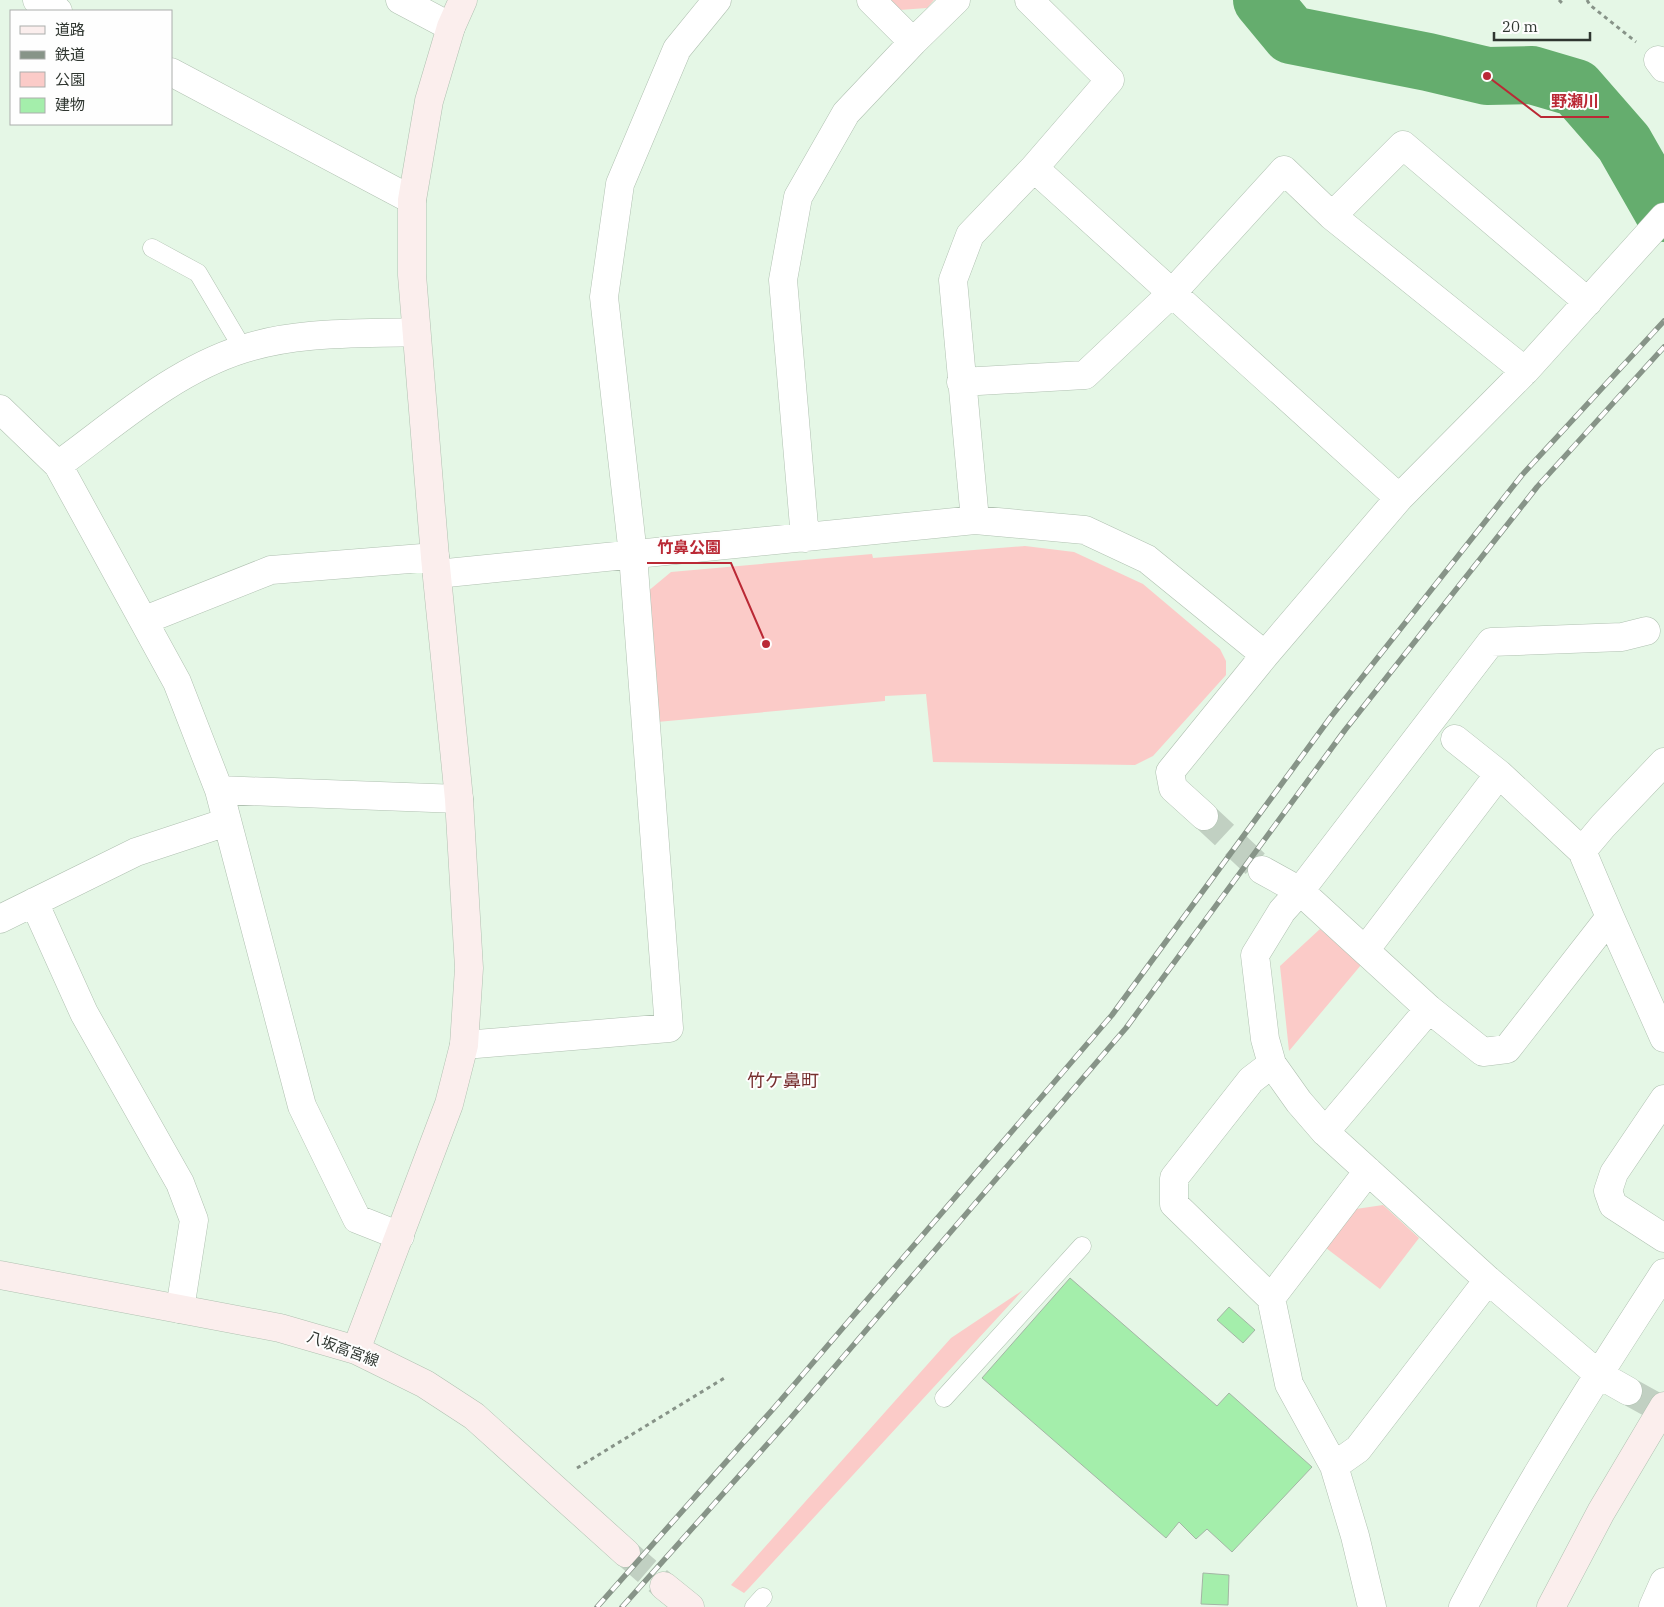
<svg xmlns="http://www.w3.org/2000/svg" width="1664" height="1607" viewBox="0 0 1664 1607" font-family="'IBM Plex Serif','Noto Sans JP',serif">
<rect width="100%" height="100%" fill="#e5f7e6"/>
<path fill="#fbcbc8" d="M889 0H934L927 8 899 10Z
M1025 546 1074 552 1143 584 1220 649 1226 661V675L1153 756 1135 765 933 762 926 694 885 696V701L657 722 647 592 671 572 872 554 873 558Z
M1320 929 1361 965 1289 1051 1280 966Z
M1383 1205 1419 1238 1380 1289 1326 1248 1356 1209Z
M1023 1290 750 1587 744 1593 731 1585 951 1338Z"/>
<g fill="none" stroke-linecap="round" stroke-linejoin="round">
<path stroke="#65ad6e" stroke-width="58" d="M1262 0 1291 35 1428 62 1487 76 1532 75 1576 88 1624 143 1664 213"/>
</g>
<path fill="#a4eeab" stroke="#a4b5a5" d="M1070 1278 1217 1406 1229 1393 1312 1467 1232 1552 1207 1529 1196 1539 1179 1522 1166 1538 982 1378Z
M1229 1307 1255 1330 1243 1343 1217 1320Z
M1203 1573 1229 1575 1228 1605 1201 1604Z"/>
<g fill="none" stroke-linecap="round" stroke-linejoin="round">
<path stroke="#c1d0c2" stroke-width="28" stroke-dasharray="28 14" stroke-linecap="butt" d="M1204 816 1262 870
M1628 1391 1664 1411"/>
<path stroke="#c1d0c2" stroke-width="28" stroke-dasharray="28 14" stroke-linecap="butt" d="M626 1553 664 1586"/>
<g stroke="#b0c1b1" stroke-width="19">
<path id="lane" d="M152 248 198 273 243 349
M944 1398 1082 1246
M754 1607 763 1597"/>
</g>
<g stroke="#b0c1b1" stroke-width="29">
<path id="street" d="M37 0 58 11
M400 0 451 27
M871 0 913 42 956 0
M1658 60 1664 68
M171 72 412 200
M1332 216 1403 145 1588 302
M961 382 1085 375 1172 293 1034 168
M0 409 58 465 177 682 219 790 302 1106 357 1219 400 1236
M58 465C116 423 173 371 243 349 298 331 359 334 416 332
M1399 498 1172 293 1284 170 1332 216 1525 371
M975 520 953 280 970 235 1034 168 1110 80 1029 0
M805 538 783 280 798 197 846 113 913 42
M437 574 975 520 1085 530 1147 559 1265 655
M145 620 271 570 435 557
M1455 739 1499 774
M219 790 459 799
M1204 816 1173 788 1170 772 1265 655 1399 498 1525 371 1664 217
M1582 851 1603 826 1664 762
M1262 870 1300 891 1429 1009 1483 1052 1507 1049 1610 917 1582 851 1499 774 1366 949
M34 902 84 1013 180 1183 194 1220 180 1309
M1610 917 1664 1038
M0 919 136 852 227 822
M464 1045 669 1028 633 555 604 297 620 184 677 49 717 0
M1272 1064 1251 1080 1174 1178V1204L1271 1298 1368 1171
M1664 1099 1614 1173 1608 1191 1613 1205 1664 1238
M1325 1132 1429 1009
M1271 1298 1289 1384 1334 1466 1358 1449 1488 1280
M1628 1391 1598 1374 1488 1280 1325 1132 1299 1102 1272 1064 1265 1039 1255 955 1282 911 1300 891 1491 642 1622 637 1646 631
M1334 1466 1355 1536 1372 1607
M1463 1607C1523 1492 1593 1382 1664 1273
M1653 1607 1664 1582"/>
</g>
<g stroke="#b0c1b1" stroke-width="29">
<path id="secondary" d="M0 1275 280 1328 356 1350 425 1384 474 1416 626 1553
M356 1350 449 1104 464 1045 469 968 459 799 435 557 412 275V200L429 101 451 27 463 0
M664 1586 690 1607
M1551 1607 1601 1512 1664 1406"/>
</g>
<path stroke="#879388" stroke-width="3" stroke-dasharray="4 4" stroke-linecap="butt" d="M1559 0 1564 5
M1587 0 1590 5 1636 42
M577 1468 726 1377"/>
<use href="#lane" stroke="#fff" stroke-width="18"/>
<use href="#street" stroke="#fff" stroke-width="28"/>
<use href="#secondary" stroke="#fbeeed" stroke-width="28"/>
<g stroke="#879488" stroke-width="5.5">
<path id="rail" d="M597 1607 774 1408 1112 1015 1330 718 1522 475 1664 321
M622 1607 789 1420 1126 1028 1345 730 1537 487 1664 347"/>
</g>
<use href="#rail" stroke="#fefefe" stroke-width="4" stroke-dasharray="11" stroke-linecap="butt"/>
</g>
<g text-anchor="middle" stroke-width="4" stroke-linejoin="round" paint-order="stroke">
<g font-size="15" fill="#2f3630" stroke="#fefefe">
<text transform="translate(343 1349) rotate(20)" y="5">八坂高宮線</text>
</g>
<g font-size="18" fill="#773030" stroke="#fefefe">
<text x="783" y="1087">竹ケ鼻町</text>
</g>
</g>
<path fill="none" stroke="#ba2935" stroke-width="2" d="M1487 76L1541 117H1609M766 644L731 563H647"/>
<g fill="#ba2935" stroke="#fefefe" stroke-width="2">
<circle cx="1487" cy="76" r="5"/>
<circle cx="766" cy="644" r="5"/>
</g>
<g font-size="16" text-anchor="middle" font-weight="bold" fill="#ba2935" stroke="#fefefe" stroke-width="4" stroke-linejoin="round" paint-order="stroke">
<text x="1575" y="107">野瀬川</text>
<text x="689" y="553">竹鼻公園</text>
</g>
<rect x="10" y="10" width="162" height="115" fill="#fefefe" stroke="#abaeac"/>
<rect x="20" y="26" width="25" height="8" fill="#fbeeed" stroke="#abaeac"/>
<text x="55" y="35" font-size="15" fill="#2f3630">道路</text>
<rect x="20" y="51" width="25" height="8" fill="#879488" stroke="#abaeac"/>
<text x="55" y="60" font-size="15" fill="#2f3630">鉄道</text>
<rect x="20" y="72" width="25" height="15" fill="#fbcbc8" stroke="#abaeac"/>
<text x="55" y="85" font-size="15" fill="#2f3630">公園</text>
<rect x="20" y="98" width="25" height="15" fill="#a4eeab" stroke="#abaeac"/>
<text x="55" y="110" font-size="15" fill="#2f3630">建物</text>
<path d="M1494 32v8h96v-8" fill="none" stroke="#2f3630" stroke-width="2.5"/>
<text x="1502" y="32" font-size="15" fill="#2f3630" stroke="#fefefe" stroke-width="4" paint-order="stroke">20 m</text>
</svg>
